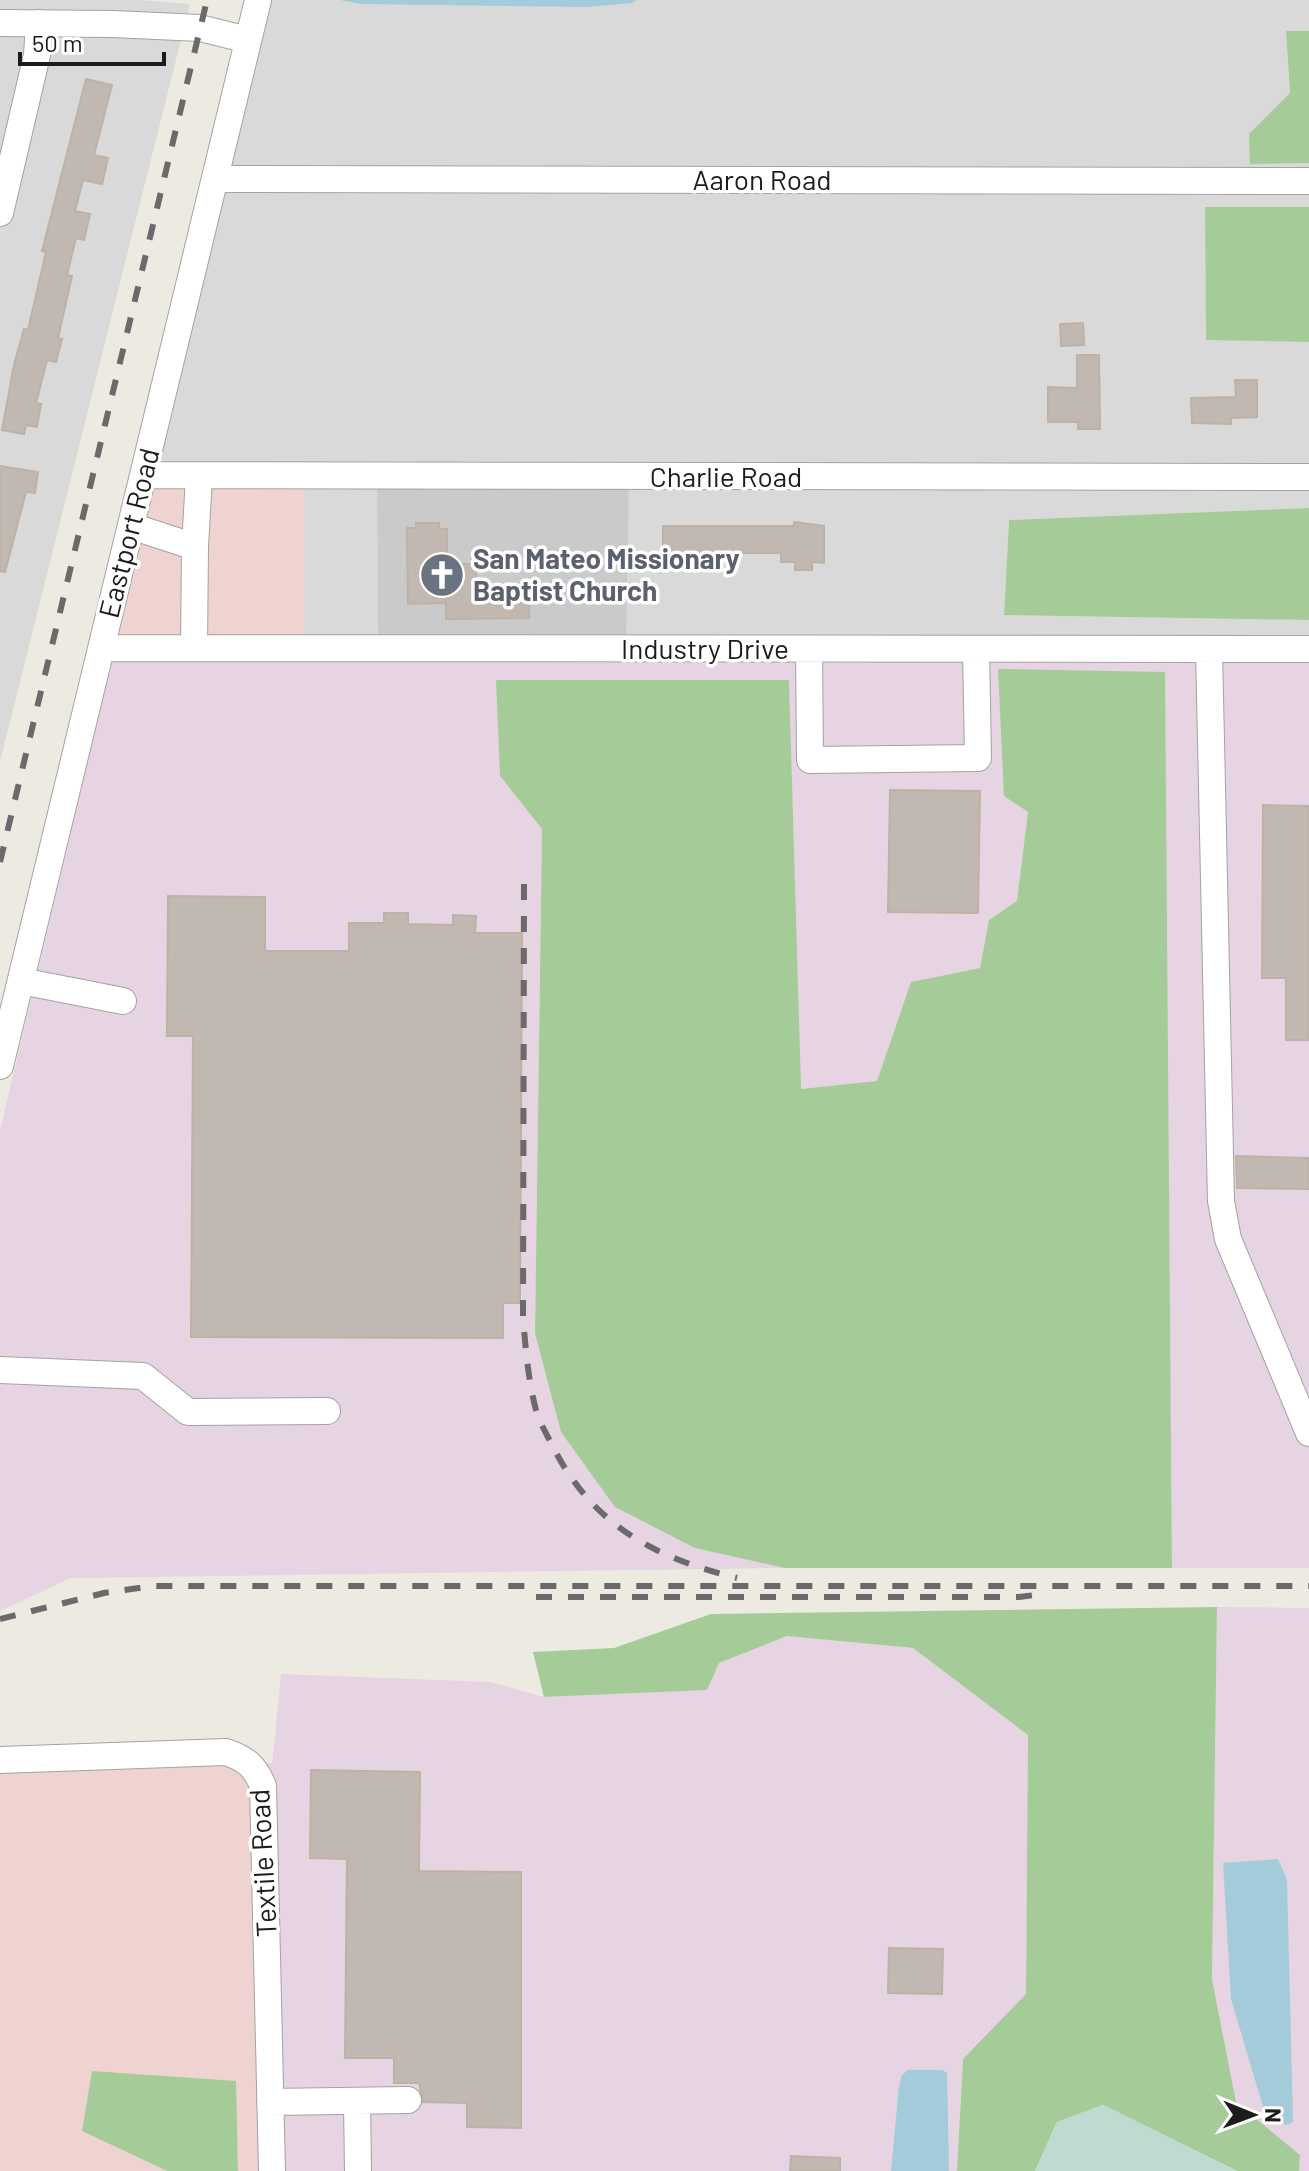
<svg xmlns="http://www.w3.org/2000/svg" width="1309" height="2171" viewBox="0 0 1309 2171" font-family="Barlow,sans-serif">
<rect width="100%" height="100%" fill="#edeae2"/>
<path fill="#dad9d9" d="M0 0H140L190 4 0 761Z
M268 0H1309V31L1286 32 1290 93 1250 164 1309 163V207H1205L1206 339 1309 342V508L1009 520 1004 615 1309 620V640L626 639 377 484 378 639 304 640 151 484Z"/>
<path fill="#eed3d1" d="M305 483 304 640 117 639 151 484Z
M272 1763 282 2171H238L235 2081 82 2131 167 2171H0V1771Z"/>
<path fill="#e6d4e2" d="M117 639 1309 640V1568H1172L1164 672 1028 812 1017 902 989 920 980 968 911 982 877 1082 800 1089 789 680H497L500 776 542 828 535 1333 695 1548 784 1568 71 1578 0 1611V1130Z
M1217 1607 1309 1608V2171H1299L1300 2155 1236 2102 1212 1979Z
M787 1636 913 1648 1028 1735 1026 1995 963 2059 957 2171H282L271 1776 281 1674 491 1682 544 1697 706 1690 719 1663Z"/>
<path fill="#cacaca" d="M377 483 629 484 626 639H378Z"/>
<path fill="#a5cb98" d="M1286 31H1309V163L1250 164 1249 134 1290 93Z
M1205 207H1309V342L1206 340Z
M1309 508V620L1004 615 1009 520Z
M998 669 1165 672 1172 1568H784L695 1548 615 1507 561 1432 535 1333 542 829 500 776 496 680H789L801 1089 877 1081 911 982 980 968 989 920 1017 901 1028 812 1004 796Z
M1217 1607 1212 1979 1236 2102 1300 2155 1299 2171H1237L1103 2105 1057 2122 1035 2171H957L963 2059 1026 1994 1028 1735 913 1648 787 1636 719 1663 707 1690 544 1697 533 1652 614 1648 711 1614Z
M92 2071 236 2081 238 2171H167L82 2131Z"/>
<path fill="#bfdacf" d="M1103 2105 1237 2171H1035L1057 2122Z"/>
<path fill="#a3cbd9" d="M340 0H637L632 3 588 7 361 4Z
M1278 1859 1287 1880 1293 2122 1286 2125 1264 2110 1231 1999 1223 1863Z
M908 2070H942L947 2073 949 2171H891L899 2086 902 2075Z"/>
<path fill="#c1b9b1" stroke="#beb1a5" stroke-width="2" d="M86 79 112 85 94 155 108 158 102 184 83 180 75 211 90 214 84 240 76 238 67 275 72 276 58 338 62 339 56 362 47 360 36 403 41 404 37 427 26 425 24 434 2 430 14 365 24 329 28 330 46 252 42 251Z
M1083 323 1084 345 1061 346 1060 324Z
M1077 355H1099L1100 429H1078V422H1048V387L1077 388Z
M1235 380H1257V417L1231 418V424L1192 423 1191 398 1236 397Z
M0 466 38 472 35 493 26 492 5 572 0 571Z
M794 522 824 526V563L812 562V570H795V562H781V553H663V526H794Z
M416 523H439V529H447V564H476V585H529V618L446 619V603L408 604 407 528H416Z
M890 790 980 791 978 913 888 912Z
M1263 805 1309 806V1040H1286V978H1262Z
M168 896 265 897V951H349V923H384V913H408V924L453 925V915L476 916 475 933H522L520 1303H503V1338L191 1337 193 1036H167Z
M1236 1156 1309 1158V1189L1237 1188Z
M311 1770 420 1772 419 1871 521 1872V2128L467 2127V2103L423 2102 419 2083H394V2058H345L347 1859 310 1858Z
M889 1948 943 1949 942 1994 888 1993Z
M791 2156 840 2158V2171H790Z"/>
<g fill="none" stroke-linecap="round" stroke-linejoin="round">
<g stroke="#a3a3a3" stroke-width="28">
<path id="minor" d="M0 23 113 24 200 28 248 40
M215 179 1309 181
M0 213 37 55 39 23
M143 475 1309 477
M131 526 195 547
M102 648 1309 649
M194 648 195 547 199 477
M809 649 810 760 978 758 976 649
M1209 649 1221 1201 1228 1239 1309 1433
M21 981 123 1001
M0 1066 258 0
M0 1370 143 1376 188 1412 327 1411
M0 1760 226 1752C246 1759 255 1766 263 1786L272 2171
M357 2101 358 2171
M270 2102 408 2100"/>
</g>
<use href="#minor" stroke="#fff" stroke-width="26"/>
<path stroke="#6a6a6a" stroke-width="6" stroke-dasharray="16 16" stroke-linecap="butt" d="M0 862 207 0
M524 884 523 1319C526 1350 528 1380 536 1410 539 1421 546 1433 551 1443 591 1524 652 1557 737 1578
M536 1597H1019L1043 1594
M0 1619 104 1593 153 1586H1309"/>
</g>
<defs>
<g id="church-disc" transform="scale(2.3)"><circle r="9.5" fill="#6b7280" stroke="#fff"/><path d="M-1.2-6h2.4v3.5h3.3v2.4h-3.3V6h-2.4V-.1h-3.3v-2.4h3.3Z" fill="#fff"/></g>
</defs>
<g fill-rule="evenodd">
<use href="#church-disc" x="442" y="575"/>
</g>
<g text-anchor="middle" stroke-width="7" stroke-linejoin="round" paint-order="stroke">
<g font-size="28" fill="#1c1c1c" stroke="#fff">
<text x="762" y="190">Aaron Road</text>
<text x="726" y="487">Charlie Road</text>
<text transform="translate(129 533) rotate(-76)" y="10">Eastport Road</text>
<text x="705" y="659">Industry Drive</text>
<text transform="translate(263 1863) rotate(-93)" y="10">Textile Road</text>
</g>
<g font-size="28" font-weight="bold" fill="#5b616d" stroke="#fff" text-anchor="start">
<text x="473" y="569">San Mateo Missionary<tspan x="473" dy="32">Baptist Church</tspan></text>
</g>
</g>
<g transform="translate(1253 2115) rotate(91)" stroke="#ffffff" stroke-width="6" paint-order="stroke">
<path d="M0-6L14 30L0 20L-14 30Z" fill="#1c1c1c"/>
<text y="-12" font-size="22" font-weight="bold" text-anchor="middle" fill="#1c1c1c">N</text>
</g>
<path d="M20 52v12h144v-12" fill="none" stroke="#1c1c1c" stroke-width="4"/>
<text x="32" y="52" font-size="24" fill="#1c1c1c" stroke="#ffffff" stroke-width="6" paint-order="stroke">50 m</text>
</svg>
